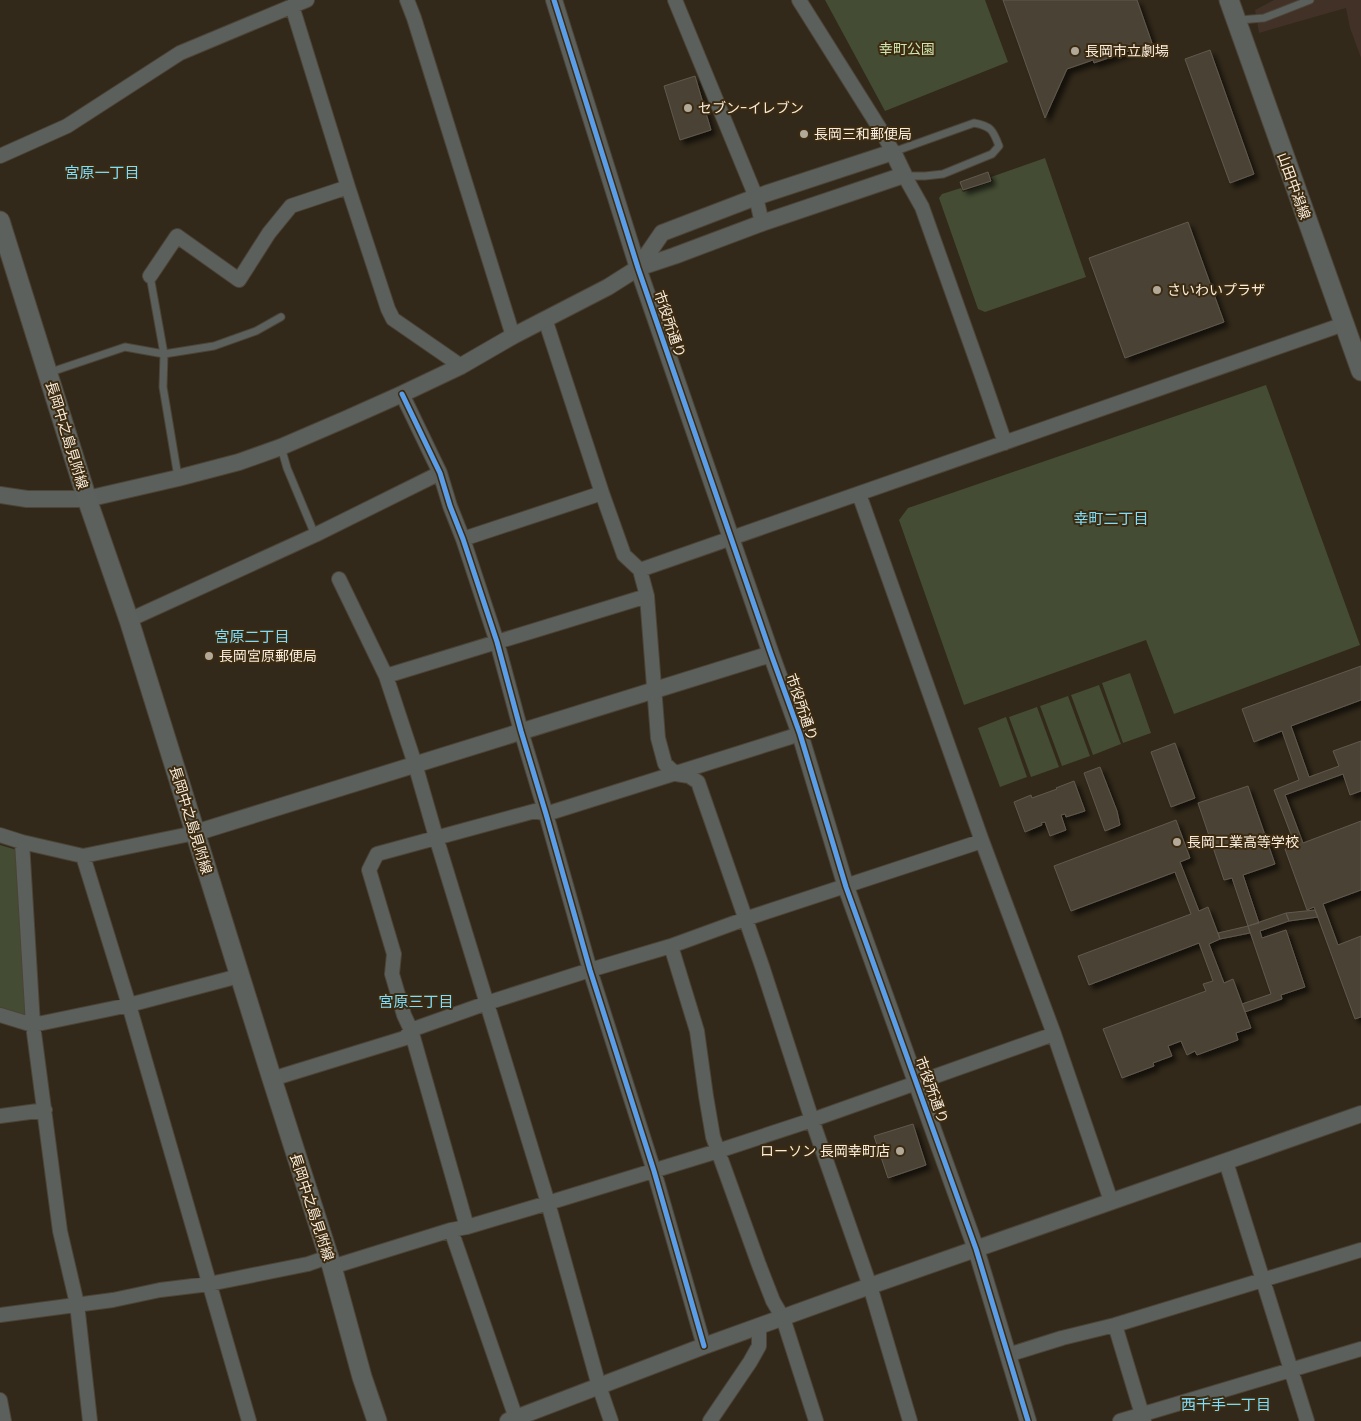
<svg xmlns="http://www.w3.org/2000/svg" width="1361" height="1421" viewBox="0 0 1361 1421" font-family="Poppins,'Noto Sans JP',sans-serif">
<defs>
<filter id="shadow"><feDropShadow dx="4.5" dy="4.5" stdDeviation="2.5" flood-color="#0009"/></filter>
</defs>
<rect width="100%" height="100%" fill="#32291a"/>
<path fill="#413126" d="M1274 0H1361V58L1350 28 1346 8 1259 33 1255 10Z"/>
<path fill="#444c33" d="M825 0H985L1008 62 885 111Z
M1045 158 1086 277 985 312 978 309 939 198 942 194 961 188 963 192 993 181 991 177Z
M1266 385 1360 645 1174 714 1146 640 964 705 899 520 908 508Z
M1130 673 1151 733 1123 743 1102 683Z
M1099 685 1121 744 1093 755 1071 695Z
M1068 696 1090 756 1062 766 1040 706Z
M1037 707 1059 767 1031 777 1009 717Z
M1006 717 1027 777 1000 787 978 728Z
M0 845 17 850 26 1016 0 1007Z"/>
<path fill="#4a4336" stroke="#61594d" filter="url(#shadow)" d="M1003 0H1137L1152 43 1094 63 1093 60 1067 69 1045 118Z
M1210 50 1254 174 1230 183 1185 59Z
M695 76 711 130 680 140 664 86Z
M988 172 991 181 963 190 960 182Z
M1188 222 1224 322 1125 358 1089 258Z
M1361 666V700L1291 726 1309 777 1339 766 1333 751 1361 741V791L1350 795 1343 774 1285 795 1303 843 1361 821V890L1323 904 1338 945 1361 936V1017L1355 1019 1314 907 1307 910 1285 849 1295 845 1274 790 1299 780 1282 731 1254 742 1242 709Z
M1175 743 1195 798 1171 807 1151 752Z
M1100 767 1117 811 1120 825 1105 831 1084 773Z
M1074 781 1085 811 1066 817 1065 814 1061 815 1066 830 1050 836 1045 822 1041 823 1042 825 1025 832 1014 802 1031 795 1032 798 1057 789 1056 788Z
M1248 786 1275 864 1243 875 1259 923 1248 926 1232 878 1224 880 1198 803Z
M1176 820 1190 858 1180 862 1199 911 1208 907 1220 939 1209 944 1224 983 1233 979 1251 1028 1236 1033 1238 1040 1197 1055 1195 1051 1187 1055 1181 1041 1168 1046 1172 1056 1153 1063 1154 1066 1122 1078 1103 1029 1206 991 1203 984 1213 981 1199 943 1089 985 1078 956 1191 914 1175 872 1071 911 1054 866Z
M1315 910 1318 917 1289 921 1286 913Z
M1286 913 1289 921 1260 931 1262 938 1286 930 1305 987 1281 995 1282 999 1245 1012 1242 1004 1271 994 1248 926Z
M1248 926 1250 933 1220 939 1218 933Z
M913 1124 926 1165 888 1178 874 1136Z"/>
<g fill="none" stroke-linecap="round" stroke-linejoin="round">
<g stroke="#4c4437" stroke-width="9">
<path id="service" d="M1239 20 1264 18 1310 0
M893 152 974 123C991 126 993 130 999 146L992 154 943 174 925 176H905
M150 276 164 354 163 387 178 477
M48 373 125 347 164 354 214 346 256 331 281 317
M281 447 287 468 315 535"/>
</g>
<g stroke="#4c4437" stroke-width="16">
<path id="minor" d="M407 0 414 18 513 336
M675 0 756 197 762 223
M799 0 882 132 893 152
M292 6 348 187 388 309 393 319 461 366
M0 156 67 126 180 53 307 0
M904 175 922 207 982 376 1005 443
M150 276 177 236 239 280 269 233 291 206 348 187
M545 319 602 493 624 555 640 570 647 596 658 738 665 764 676 774 689 776 698 782 762 966 812 1120 870 1286 910 1421
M402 394 440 473 450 506 463 539 497 642 521 731 546 814 590 970 654 1171 704 1346
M859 494 982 841 1054 1034 1111 1201
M463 539 602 493
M640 570 1344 324
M339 579 386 676 415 764 436 837 548 1203 599 1386 611 1421
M129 620 315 535 440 473
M386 676 647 596
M0 835 22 842 83 856 195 833
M22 842 33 1025 60 1231 77 1304 90 1421
M83 856 129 1005 249 1421
M671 946 697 1031 706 1096 713 1137 759 1265 773 1301 783 1318 816 1421
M0 1015 33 1025 129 1005 239 976
M272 1079 405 1038 411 1030 487 1003 590 970 671 946 745 919 982 841
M0 1116 45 1110
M1226 1162 1307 1421
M467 1227 411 1030 404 1015 392 974 394 954 369 870 377 854 535 811 546 814 800 734
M451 1230 517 1421
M332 1267 451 1230 467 1227 548 1203 718 1151 812 1120 1054 1034
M0 1315 113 1300 160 1290 209 1284 308 1264 328 1257
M1115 1325 1144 1421
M1008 1355 1062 1338 1115 1325 1361 1250
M0 1400 4 1421
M710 1421 750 1362 759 1346V1328
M1120 1421 1361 1349"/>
</g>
<g stroke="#4c4437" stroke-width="18">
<path id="tertiary" d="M554 0 638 268 771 654 800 734 846 887 976 1249 1028 1421
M0 495 27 499H87L178 478 239 462 281 447 346 419 402 394 461 366 513 336 608 287 638 268 674 256 762 223 904 175 893 152 756 197 662 233 638 268
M195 833 771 654
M508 1421 704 1346 870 1286 1361 1114"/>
</g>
<g stroke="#4c4437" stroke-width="21">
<path id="secondary" d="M1229 0 1361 371
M0 221 87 499 129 620 272 1079 332 1267 362 1377 377 1421"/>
</g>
<use href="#service" stroke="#5c605c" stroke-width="7"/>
<use href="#minor" stroke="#5c605c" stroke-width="14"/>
<use href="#tertiary" stroke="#5c605c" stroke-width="16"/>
<use href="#secondary" stroke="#5c615e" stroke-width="19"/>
<g stroke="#3c2b10" stroke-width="8">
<path id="cycleway" d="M554 0 638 268 771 654 800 734 846 887 976 1249 1028 1421
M402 394 440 473 450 506 463 539 497 642 521 731 546 814 590 970 654 1171 704 1346"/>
</g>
<use href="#cycleway" stroke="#5a9eea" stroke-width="5"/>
</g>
<g fill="#b3a999" stroke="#3c2b10" stroke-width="2">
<circle cx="1075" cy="51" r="5"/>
<circle cx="688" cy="108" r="5"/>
<circle cx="804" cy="134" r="5"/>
<circle cx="1157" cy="290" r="5"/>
<circle cx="209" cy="656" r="5"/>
<circle cx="1177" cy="842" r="5"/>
<circle cx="900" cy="1151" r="5"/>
</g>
<g text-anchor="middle" stroke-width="4" stroke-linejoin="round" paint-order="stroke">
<g font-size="14" fill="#cfe5af" stroke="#3c2b10">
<text x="907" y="54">幸町公園</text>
</g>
<g font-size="14" fill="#f9eede" stroke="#3c2b10" text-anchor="start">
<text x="1085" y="56">長岡市立劇場</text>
<text x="698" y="113">セブン-イレブン</text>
<text x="814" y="139">長岡三和郵便局</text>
<text x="1167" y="295">さいわいプラザ</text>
<text x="219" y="661">長岡宮原郵便局</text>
<text x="1187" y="847">長岡工業高等学校</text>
<text x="890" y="1156" text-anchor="end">ローソン 長岡幸町店</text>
</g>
<g font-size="14" fill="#f9eede" stroke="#3c2b10">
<text transform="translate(1294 186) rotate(70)" y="5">山田中潟線</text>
<text transform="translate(670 324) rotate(71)" y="5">市役所通り</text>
<text transform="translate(67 435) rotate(73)" y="5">長岡中之島見附線</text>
<text transform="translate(802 707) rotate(71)" y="5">市役所通り</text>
<text transform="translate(191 820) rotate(73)" y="5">長岡中之島見附線</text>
<text transform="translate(932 1090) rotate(70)" y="5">市役所通り</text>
<text transform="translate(312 1207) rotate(72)" y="5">長岡中之島見附線</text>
</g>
<g font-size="15" fill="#7edffc" stroke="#3c2b10">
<text x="102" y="178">宮原一丁目</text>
<text x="1111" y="524">幸町二丁目</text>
<text x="252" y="642">宮原二丁目</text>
<text x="416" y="1007">宮原三丁目</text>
<text x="1226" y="1410">西千手一丁目</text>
</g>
</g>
</svg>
